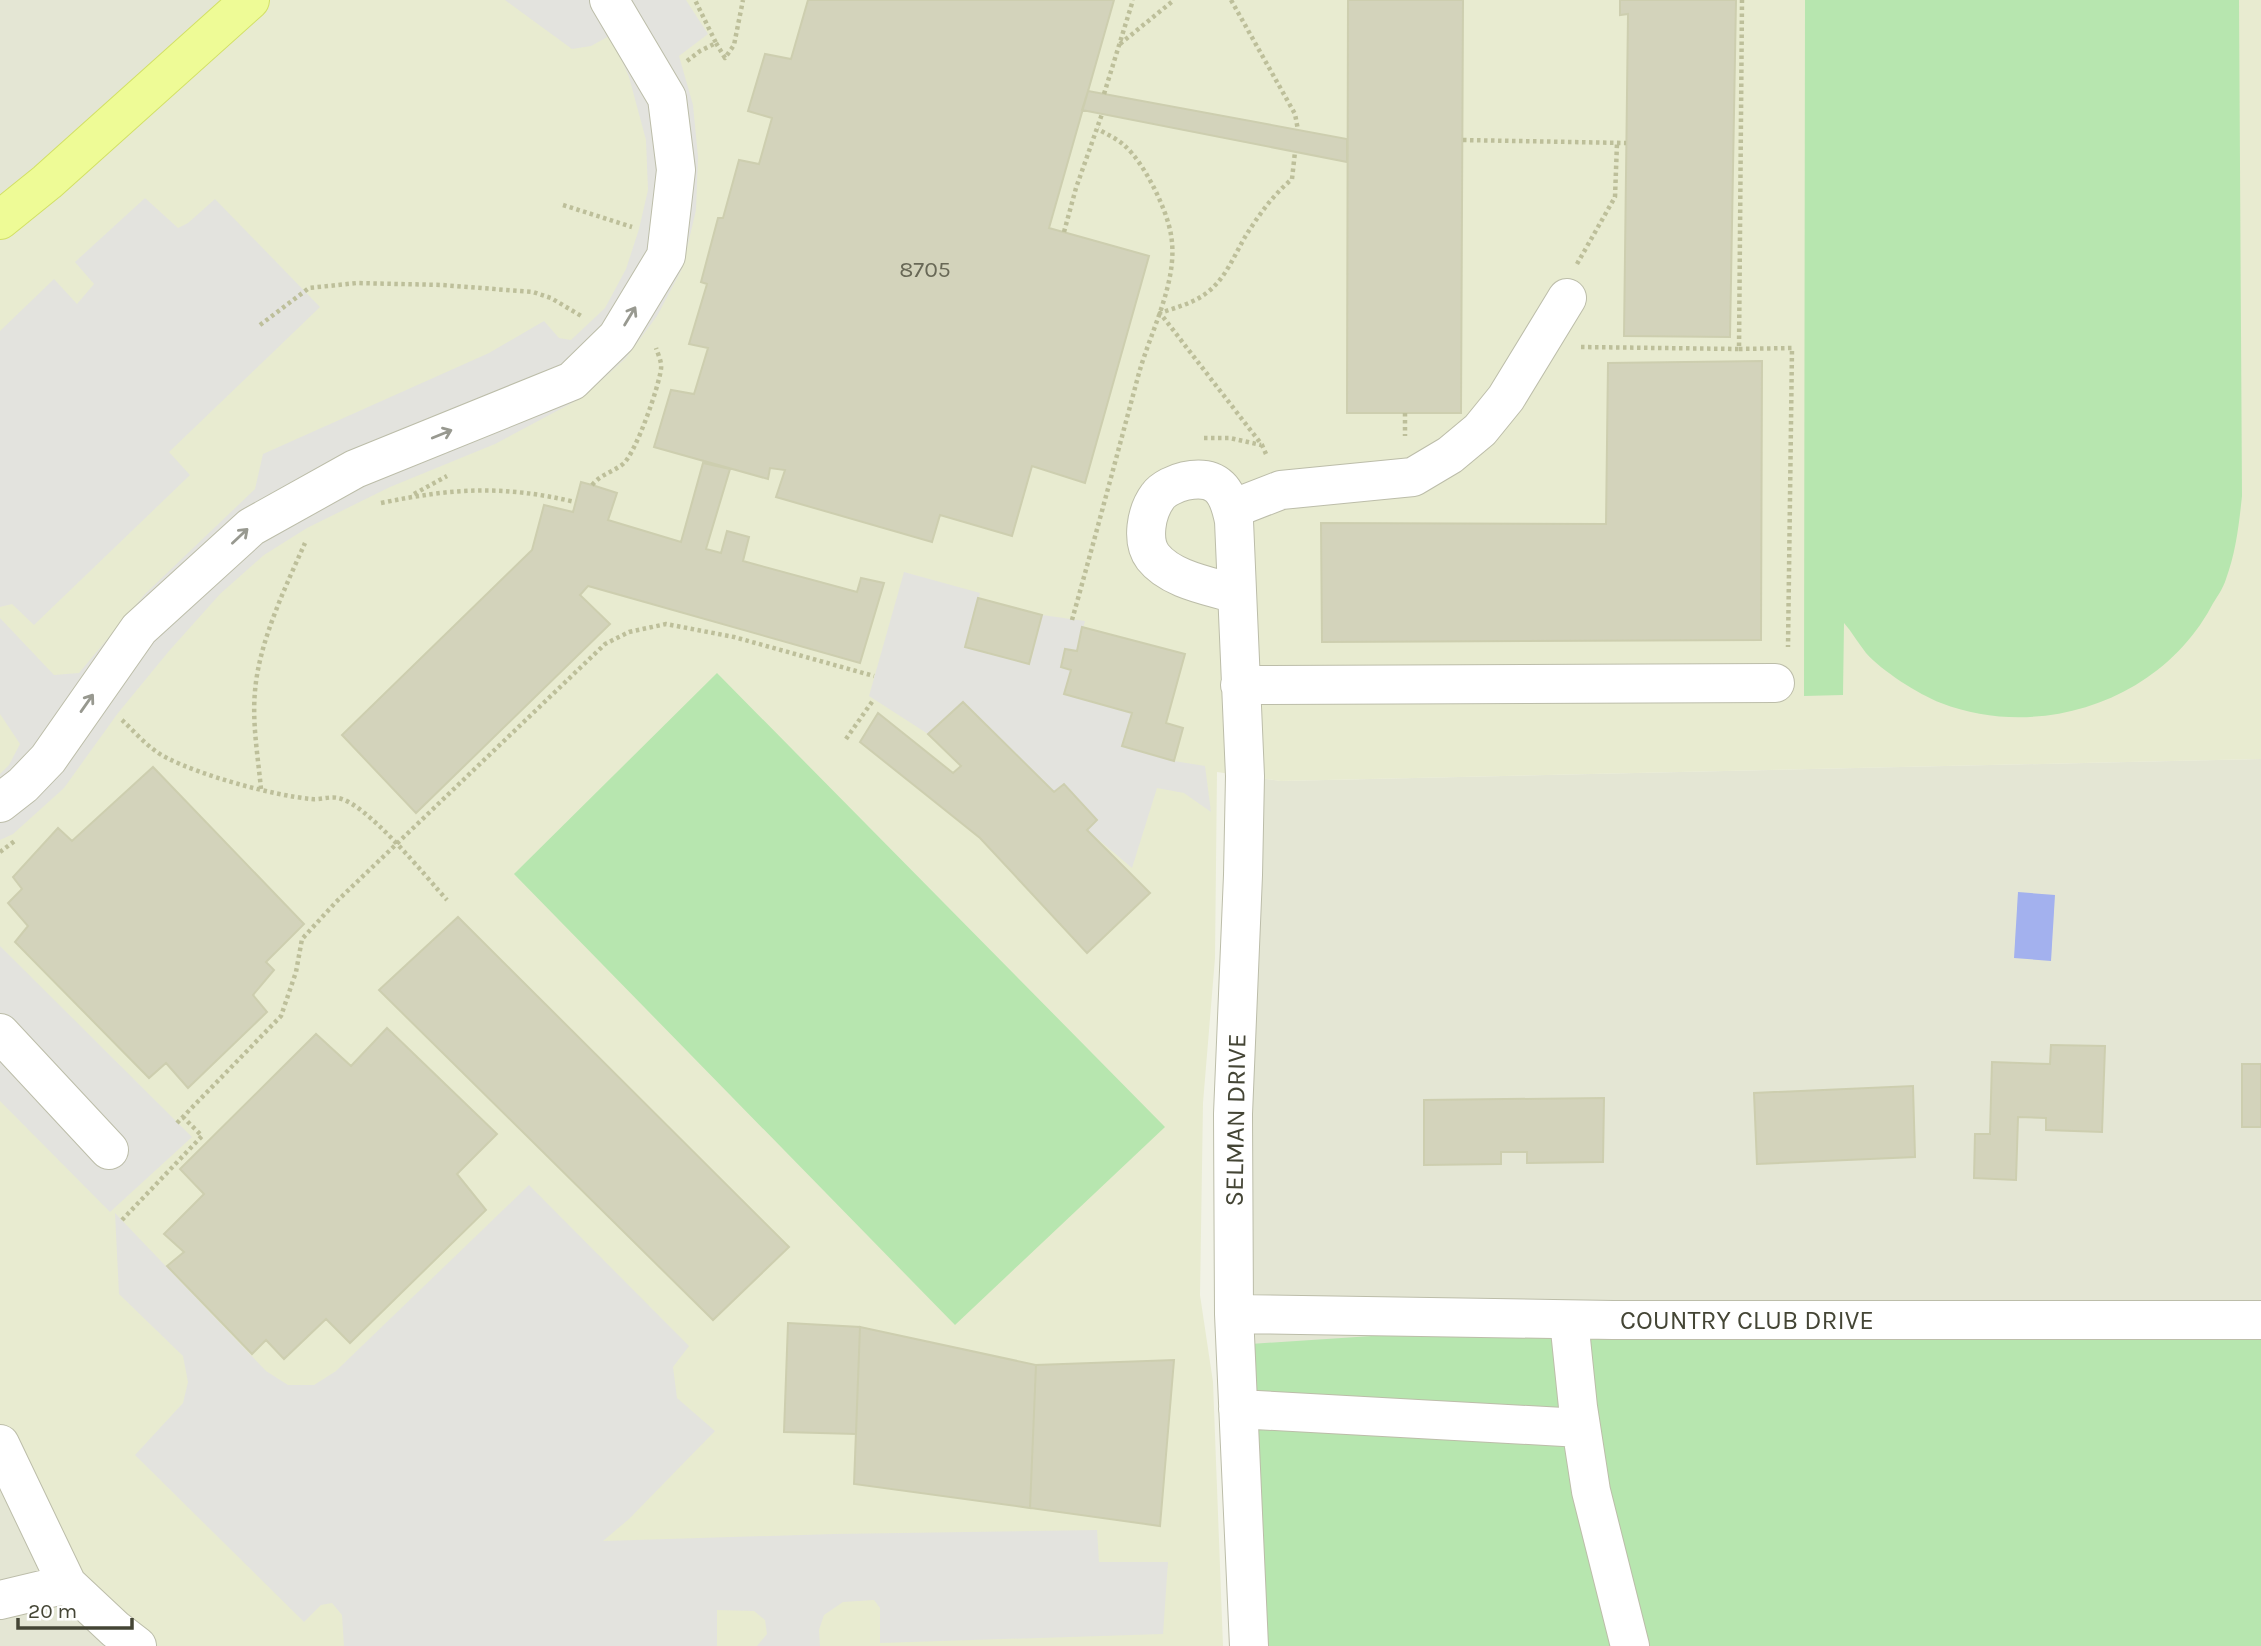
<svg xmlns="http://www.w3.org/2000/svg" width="2261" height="1646" viewBox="0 0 2261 1646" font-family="Karla,sans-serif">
<rect width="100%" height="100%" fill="#f1f2e6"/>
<path fill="#e4e6d4" d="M0 0H252L0 213Z
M2261 759V1337L1250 1344 1245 776 1281 781Z
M0 1420 141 1646H0Z"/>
<path fill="#e8ebd0" d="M250 0H2261V759L1281 781 1217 772 1215 958 1203 1103 1200 1295 1213 1382 1223 1646H137L115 1629 0 1444V220Z"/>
<path fill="#b7e6af" d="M1805 0H2239L2242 496C2239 524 2236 552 2226 579 2223 589 2216 598 2211 607 2160 701 2040 741 1941 703 1918 694 1882 671 1866 653 1858 643 1852 632 1844 623L1843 695 1804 696Z
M717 673 1165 1127 955 1325 514 874Z
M1613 1320 2261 1337V1646H1232L1250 1344Z"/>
<path fill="#e3e3de" d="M505 0H686L708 34 679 56 693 105 698 157 696 210 682 269 657 316 626 358 583 397 495 444 390 487 307 528 264 555 220 594 169 651 118 713 64 788 13 834 0 840V774L9 765 20 744 0 714V618L54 675 79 673 145 594 255 489 263 454 489 353 544 321 559 338 571 340 605 308 626 269 639 229 648 190 646 140 629 77 611 35 591 46 572 49Z
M145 198 178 228 188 223 215 199 320 307 169 452 190 475 34 625 12 604 0 607V331L54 279 77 304 94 284 75 262Z
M904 572 980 593 966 647 1028 664 1042 615 1085 621 1064 694 1132 713 1122 746 1174 761 1205 766 1211 812 1184 793 1157 788 1132 868 1087 830 1097 819 1065 785 1054 792 963 702 928 734 869 696Z
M0 946 192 1137 110 1212 0 1101Z
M529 1185 689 1346 673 1367 677 1398 715 1431 629 1519 603 1541 834 1534 1097 1530 1099 1562H1168L1163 1634 880 1643V1608L874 1600 843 1602 824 1615 819 1630 820 1646H757L767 1634 765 1620 754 1611 717 1610V1646H344L342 1615 332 1603 321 1605 304 1622 135 1455 183 1403 188 1382 183 1356 119 1294 115 1213 266 1371 288 1385H314L336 1371Z"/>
<path fill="#a3b1ee" d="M2018 892 2055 895 2051 961 2014 958Z"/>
<path fill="#d3d3bb" stroke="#cdceaf" stroke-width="2" d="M808 0H1114L1049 228 1149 256 1085 483 1032 466 1012 536 940 515 932 542 776 497 785 470 770 468 768 479 654 447 671 390 694 394 708 348 689 344 707 284 701 282 718 218H723L739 160 759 164 772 118 748 111 765 54 791 59Z
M1348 0H1463L1461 413H1347Z
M1620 0H1736L1730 337 1624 336 1628 14 1620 15Z
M1088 91 1347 139V162L1082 110Z
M1762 361 1761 640 1322 642 1321 523 1606 524 1608 363Z
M703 463 730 469 706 549 721 553 727 531 749 537 743 561 857 592 861 578 884 583 860 663 588 586 580 595 610 624 416 813 342 735 532 550 544 505 573 512 581 482 592 485 617 493 608 520 681 542Z
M978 598 1042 615 1029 664 965 647Z
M1082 627 1185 654 1166 723 1183 728 1174 761 1122 746 1132 713 1064 694 1071 670 1061 667 1065 649 1077 651Z
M963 702 1054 792 1064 784 1097 820 1087 830 1150 893 1087 953 980 838 860 742 878 713 953 773 961 766 928 734Z
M153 767 304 924 266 962 274 970 253 995 267 1012 188 1088 166 1063 149 1078 15 942 28 926 8 903 22 889 13 877 58 828 72 841Z
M458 917 789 1247 713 1320 379 990Z
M387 1028 497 1134 457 1174 486 1210 350 1343 326 1319 284 1359 266 1340 252 1354 167 1266 184 1252 164 1234 204 1194 180 1169 316 1034 351 1066Z
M2051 1045 2105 1046 2102 1132 2046 1130V1118L2018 1117 2016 1180 1974 1178 1975 1134H1990L1992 1062 2050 1064Z
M2242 1064H2261V1127H2242Z
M1913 1086 1915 1157 1757 1164 1754 1093Z
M1604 1098 1603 1162 1527 1163V1152H1501V1164L1424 1165V1100Z
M788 1323 860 1327 856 1434 784 1432Z
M860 1327 1036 1365 1030 1508 854 1484Z
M1174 1360 1160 1526 1030 1508 1036 1365Z"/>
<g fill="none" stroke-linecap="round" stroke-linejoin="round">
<g stroke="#bcbda9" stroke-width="40">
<path id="minor" d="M1232 509 1281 490 1413 477 1450 455 1480 430 1506 398 1567 298
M1236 594C1210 586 1171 580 1153 557 1141 541 1146 512 1158 496 1163 489 1176 483 1185 481 1218 474 1228 491 1234 521L1245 776 1243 875 1233 1114 1234 1314 1249 1646
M1240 685 1775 683
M0 803 23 785 48 759 139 629 251 527 355 469 572 381 617 337 666 256 676 170 667 98 609 0
M0 1033 109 1150
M1234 1314 1613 1320H2261
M1569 1320 1578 1407 1591 1491 1630 1646
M1238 1409 1581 1428
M0 1444 67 1584 115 1629 137 1646
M0 1600 67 1584"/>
</g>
<g stroke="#d2e066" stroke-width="40">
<path id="major" d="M0 220 47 182 250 0"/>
</g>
<path stroke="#bdbf9a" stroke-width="4.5" stroke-dasharray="3.5 3.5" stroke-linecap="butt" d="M1231 0 1295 114 1298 130
M716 43 725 58 734 45 743 0
M1120 44 1174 0
M687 61 700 51 716 43 695 0
M1104 94 1133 0
M1463 140 1626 143
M563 205 632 227
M1064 232 1076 188 1102 114
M1577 264 1615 197 1617 143
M260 325 309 288 357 283 442 285 533 292 551 298 583 317
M1581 347 1739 349 1742 0
M1739 349 1792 348 1788 647
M1405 413V436
M1204 438H1230L1261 445
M1266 454 1262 445 1160 313C1177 307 1195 303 1209 291 1226 277 1234 256 1245 237 1258 216 1273 195 1292 179L1295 152
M592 485C601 474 613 472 623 464 636 453 659 386 661 369 662 362 658 354 656 348
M414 494 447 476
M381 503C453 488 503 485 575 502
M1072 620C1095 538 1117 455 1139 373 1151 330 1179 280 1171 235 1167 209 1144 163 1125 146 1118 139 1106 134 1098 129
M122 720C136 733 150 750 167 758 203 776 271 795 311 799 320 800 330 796 338 798 367 803 426 877 447 900
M846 739 874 699
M261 789C258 757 252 723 255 691 259 642 285 588 305 543
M0 852 16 840
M177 1123 281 1016 296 972 302 939 336 902 605 644 629 632 666 624 734 637 874 676
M122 1220 202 1136 183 1117"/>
<use href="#minor" stroke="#fff" stroke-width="38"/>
<use href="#major" stroke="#eefb96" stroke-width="38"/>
</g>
<defs><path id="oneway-shaft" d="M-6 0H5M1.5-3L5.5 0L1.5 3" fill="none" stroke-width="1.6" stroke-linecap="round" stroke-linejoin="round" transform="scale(1.75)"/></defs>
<g stroke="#989990">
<use href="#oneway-shaft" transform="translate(630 316) rotate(-59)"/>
<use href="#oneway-shaft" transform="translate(442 434) rotate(-22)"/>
<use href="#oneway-shaft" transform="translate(240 536) rotate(-43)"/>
<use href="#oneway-shaft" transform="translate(87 703) rotate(-55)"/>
</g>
<g text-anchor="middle" stroke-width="6" stroke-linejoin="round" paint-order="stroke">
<g font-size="23" fill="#686856">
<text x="925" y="277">8705</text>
</g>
<g font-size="26" fill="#444535" stroke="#fff">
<text transform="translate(1235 1120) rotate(-89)" y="9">SELMAN DRIVE</text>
<text x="1747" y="1329">COUNTRY CLUB DRIVE</text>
</g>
</g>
<path d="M18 1618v10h114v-10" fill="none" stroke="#444535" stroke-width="3.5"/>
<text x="28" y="1618" font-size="21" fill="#444535" stroke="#ffffff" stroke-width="5" paint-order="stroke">20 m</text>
</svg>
